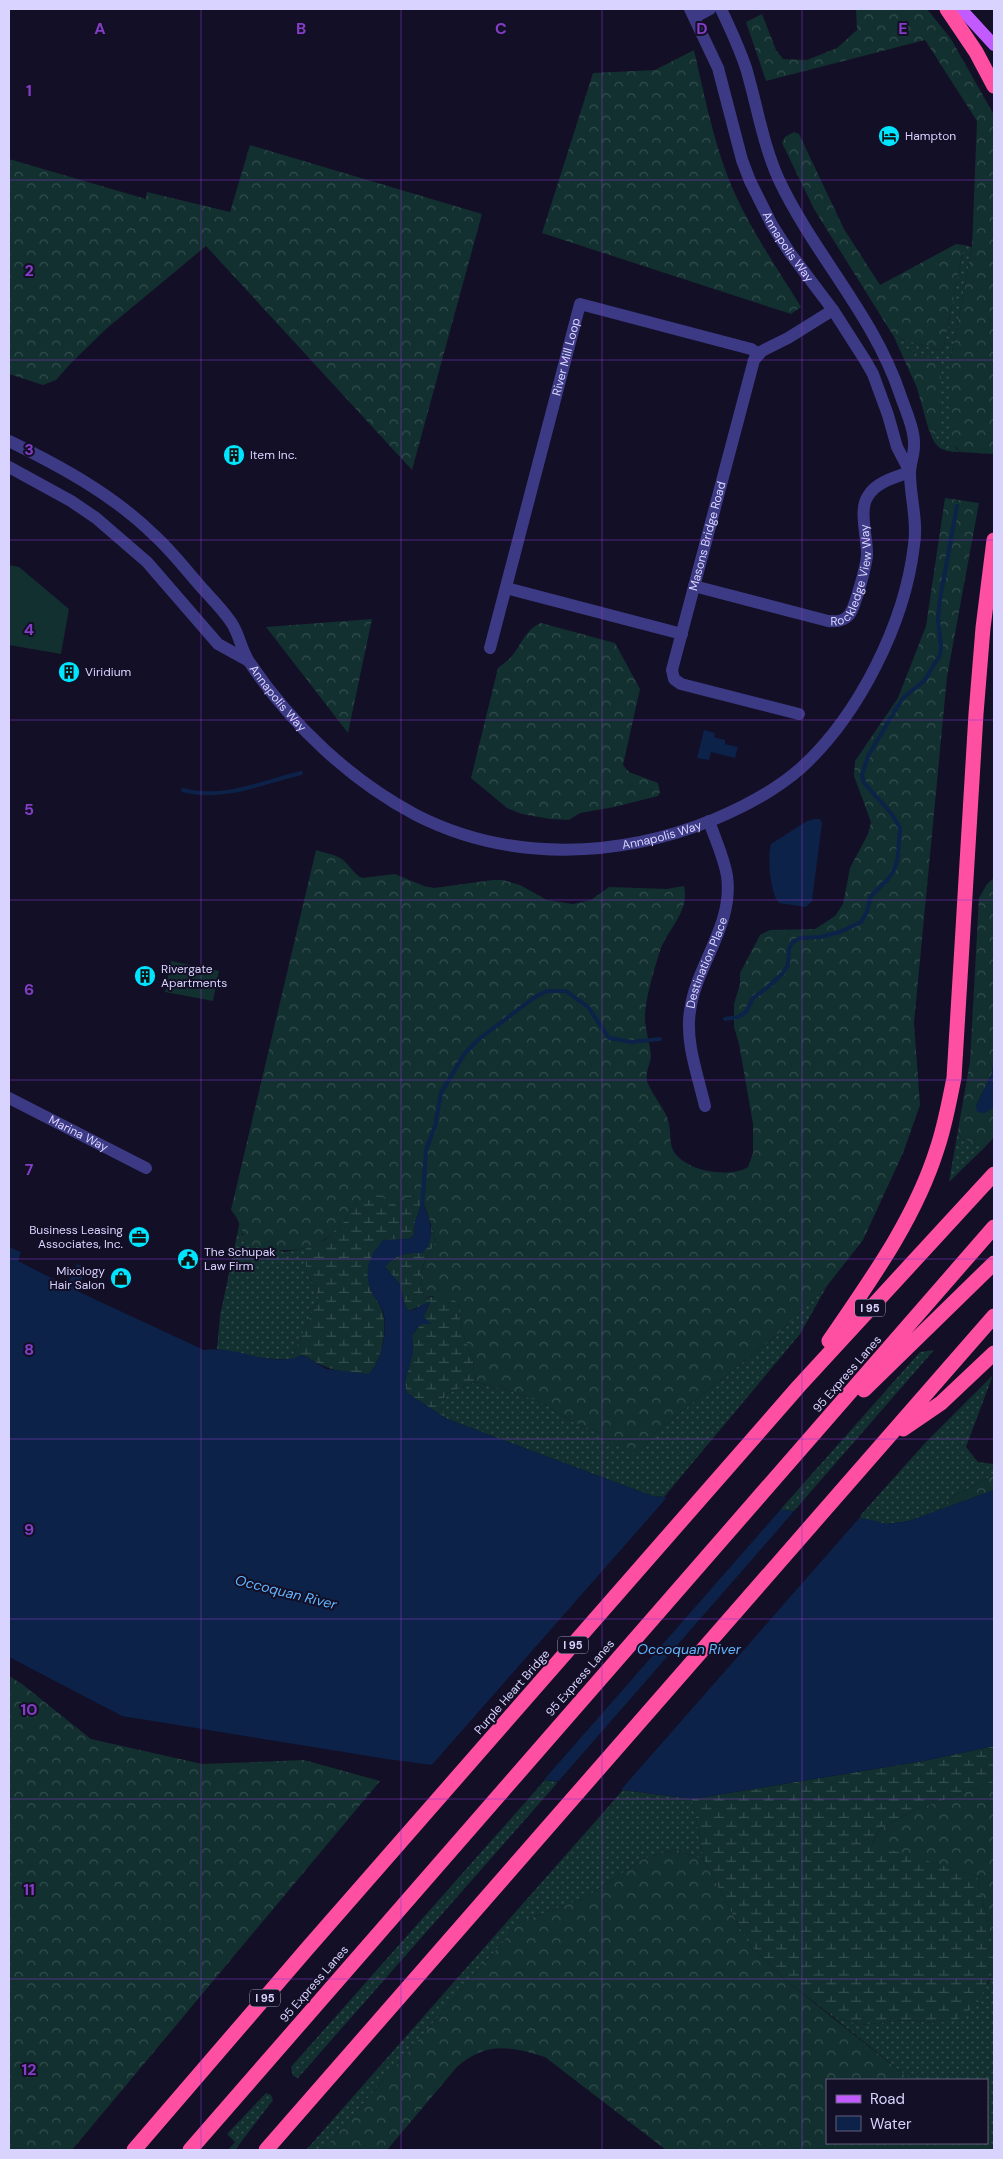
<svg xmlns="http://www.w3.org/2000/svg" width="1003" height="2159" viewBox="0 0 1003 2159" font-family="'DM Sans',sans-serif">
<defs>
<pattern id="grass-dots" width="8" height="8" patternUnits="userSpaceOnUse" patternTransform="scale(1.25)"><rect width="8" height="8" fill="#12302f"/><path d="M2 2h.1M6 6h.1" fill="none" stroke="#344d4e" stroke-width="1.8" stroke-linecap="round"/></pattern>
<pattern id="forest-crowns" width="20" height="18" patternUnits="userSpaceOnUse" patternTransform="scale(1.25)"><rect width="20" height="18" fill="#12302f"/><path d="M2 6a3 3 0 1 1 6 0M12 15a3 3 0 1 1 6 0" fill="none" stroke="#344d4e"/></pattern>
<pattern id="wetland-marsh" width="20" height="14" patternUnits="userSpaceOnUse" patternTransform="scale(1.25)"><rect width="20" height="14" fill="#12302f"/><path d="M1 5h8M5 5V1M11 12h8M15 12V8" fill="none" stroke="#344d4e"/></pattern>
</defs>
<rect width="100%" height="100%" fill="#130f26"/>
<path fill="url(#grass-dots)" d="M964 245 972 247 951 358 955 448 960 452C943 452 934 448 930 431L935 435 941 363 898 346 894 337 943 351Z
M958 1130 961 1138 985 1147 949 1182Z
M240 1221 242 1235 284 1252 306 1248V1270L319 1296C311 1318 299 1338 292 1360L260 1358 217 1349 220 1316Z
M827 1286 800 1334 664 1497 652 1496 447 1419 438 1407 446 1394 475 1382 507 1390 543 1403 571 1421 594 1430 614 1444 643 1448 654 1434 779 1333Z
M934 1350 794 1511 780 1510 920 1352Z
M993 1375 966 1447 978 1462 994 1464V1475L954 1496 937 1511 909 1521 887 1524 858 1518 926 1442Z
M545 1780 558 1782 298 2078 293 2076 291 2067Z
M623 1790 692 1799 704 1860 675 1849 643 1859 585 1898 520 1922 323 2150H306Z
M994 1970V2149L986 2143 987 2080H911L832 2016 861 2025 903 2020 937 2023 988 1984Z
M266 2093 271 2095 273 2100 235 2150H228L235 2142 227 2134Z"/>
<path fill="url(#forest-crowns)" d="M856 9H927L951 39 994 115V454L960 452 949 440 951 358 972 247 977 121 925 40 766 81 746 22 762 14 776 50 783 59 807 60 837 48 857 30Z
M694 50C705 98 715 150 736 196 754 235 779 271 801 307L791 314 542 233 593 73 655 70Z
M794 132 799 134 844 229 880 285 956 244 964 245 943 351 894 337 814 209 782 143 785 137Z
M250 145 482 214 412 470 206 246 106 329 72 362 56 380 43 385 9 374V159L146 199 147 192 230 212Z
M898 346 941 363 939 429 936 435 929 431 917 388Z
M945 498 979 503 947 677 914 1023 920 1105 903 1153 863 1240 827 1286 779 1333 654 1434 643 1448 634 1454 614 1444 594 1430 571 1421 543 1403 507 1390 475 1382 473 1360 462 1331 458 1303 432 1296 424 1298C418 1269 422 1266 436 1241L421 1193 399 1208 374 1193C368 1197 360 1201 354 1206 350 1210 348 1217 344 1222 314 1256 289 1252 248 1246 240 1231 242 1223 231 1210L316 850C324 853 334 854 340 858 349 863 354 875 362 878L395 874 424 886 434 888 493 880H503L520 885 547 900 573 904 591 900 609 887 666 889 684 886C690 912 668 928 660 951 654 969 644 1003 645 1021 646 1033 650 1044 651 1055 651 1064 645 1071 647 1081 651 1093 662 1105 667 1117 675 1138 662 1150 690 1165 705 1173 734 1176 748 1167L753 1153V1124L739 1044 734 1027V1004L740 984V973L760 935 770 930 815 929 835 916 843 904 850 868 868 834 871 822 854 776 855 761 898 698 926 626Z
M372 619 348 733 266 627Z
M541 623 615 643 640 689 623 765 629 772 658 783 660 792 658 796 614 807 580 813 569 820 550 819 522 814 507 808 471 778 498 668C501 665 505 663 508 660 520 650 524 629 541 623Z
M994 878V1059L992 1073 976 1106 993 1108 994 1107V1137L985 1147 961 1138 958 1130 970 1061 979 898 987 884Z
M994 1475V1490L937 1511 954 1496Z
M9 1676 22 1684 91 1739 202 1764 304 1760 380 1781 72 2150H9Z
M994 1782V1950L977 1876 872 1845 879 1830 912 1811Z
M675 1849 704 1860 748 1943 784 1979 911 2080H827V2143H986L994 2149V2140V2150H666L545 2057C509 2046 485 2041 456 2068L387 2150H323L520 1922 585 1898 643 1859Z"/>
<path fill="url(#wetland-marsh)" d="M374 1192 399 1207 407 1196 421 1193 436 1241C422 1265 418 1269 424 1298L446 1295 458 1303 462 1331 473 1360 475 1382 446 1394 439 1407 447 1419 407 1393 404 1383 413 1352 412 1335 421 1324H430L423 1317 430 1302 409 1311 405 1306 399 1283 385 1267C394 1255 407 1252 422 1253 436 1236 433 1221 422 1203L415 1222 414 1235 409 1239 383 1240 370 1289C374 1296 379 1303 382 1310 388 1327 382 1362 369 1374 343 1374 325 1369 303 1355L292 1360C299 1338 311 1318 319 1296L306 1270V1248L325 1240 345 1221 353 1206Z
M994 1746V1782L912 1811 879 1830 872 1844 977 1876 994 1950V1970L977 2004 957 2020 937 2023 903 2020 861 2025 832 2016 784 1979 748 1943 704 1860 692 1799 923 1761Z"/>
<path fill="#12302f" d="M9 565 19 567 69 609 61 654 9 645Z
M171 961 219 971 213 1001 165 992Z"/>
<path fill="#0c2248" d="M704 730 715 733 714 737 725 740V744L738 747 735 758 711 752 709 760 697 758Z
M815 819H820L822 823 812 901 806 907 779 903C770 893 767 856 771 844L807 821Z
M994 1059V1107L985 1113 977 1112 976 1106 992 1073Z
M422 1203C430 1217 437 1242 422 1253 407 1252 394 1255 385 1267L399 1283 405 1306 409 1311C417 1310 422 1304 430 1301L423 1317 432 1324H421L412 1335 413 1352 405 1383 407 1393 447 1419 652 1496 866 1519 887 1524 909 1521 994 1490V1746L923 1761 692 1799 387 1759 122 1716 9 1657V1247L21 1252 18 1261 67 1286 77 1264 86 1268 77 1291 204 1350C236 1345 270 1369 303 1355L326 1369 369 1374C382 1362 388 1328 383 1311 380 1304 374 1297 371 1290 363 1271 370 1255 383 1240L409 1239 414 1235 415 1222Z"/>
<path fill="#130f26" d="M669 1495 782 1508 542 1782 430 1767Z
M796 1509 861 1516 619 1792 556 1784Z"/>
<g fill="none" stroke-linecap="round" stroke-linejoin="round">
<path stroke="#0c2248" stroke-width="4" d="M183 790C222 801 264 782 301 773
M725 1019 738 1017 746 1012 753 998 768 987 783 973 788 965 789 949 793 942 800 938 820 937 840 932 861 922 866 914 871 896 889 878 895 868 898 856 900 828 891 813 864 783 862 775 868 756 894 712 904 697 924 681 940 655 941 647 938 619 940 599 957 506
M422 1208 426 1150 435 1126 441 1093 465 1053 479 1039 535 997 547 991H566L588 1007 609 1038 632 1042 660 1039"/>
<g stroke="#3d3a85" stroke-width="12">
<path id="s1" d="M694 586 828 621C836 622 844 621 849 615 855 608 866 566 867 556 868 539 858 510 868 496 876 482 896 477 910 472"/>
<path d="M506 588 682 634"/>
<path id="s2" d="M490 648 580 304 751 349 758 354"/>
<path id="s3" d="M799 714 681 684 674 679 672 670 754 360 762 351 788 338 833 310"/>
<path id="s4" d="M9 1098 146 1168"/>
<path id="s5" d="M705 1106C698 1076 685 1042 690 1011 696 965 734 925 727 876 724 857 715 839 709 821"/>
</g>
<g stroke="#3d3a85" stroke-width="12">
<path id="s6" d="M690 9 718 68 742 160 750 181 772 225 790 253 833 310 865 360 873 374 888 415 897 447 910 472"/>
<path d="M695 17 710 9"/>
<path id="s7" d="M9 441C60 466 112 494 153 534 171 550 186 570 202 588 212 599 223 610 231 622 240 635 241 651 250 663 292 725 350 780 416 815 510 863 620 858 715 819 746 806 776 790 801 768 859 715 905 623 914 545 918 521 910 497 910 473 910 464 914 455 914 446 915 430 905 409 900 394 874 316 814 254 779 180 763 145 757 105 746 68 739 47 730 28 721 9"/>
<path d="M9 467 71 501 96 518 147 562 218 644 247 660"/>
</g>
<path stroke="#c25bff" stroke-width="12" d="M961 9 994 45"/>
<path stroke="#ff4fa3" stroke-width="15" d="M947 9 976 52 994 86
M829 1341C870 1281 915 1219 937 1149 945 1126 949 1102 954 1078L976 714 983 628 994 540
M864 1390 994 1263
M903 1429 941 1403 994 1353
M134 2150 306 1950 799 1386 994 1174
M190 2150 994 1227
M266 2150 994 1316"/>
</g>
<path fill="none" stroke="#843dc5" stroke-width="1" stroke-opacity="0.55" d="M201 9V2150M401 9V2150M602 9V2150M802 9V2150M9 180H994M9 360H994M9 540H994M9 720H994M9 900H994M9 1080H994M9 1259H994M9 1439H994M9 1619H994M9 1799H994M9 1979H994"/>
<defs>
<g id="hotel-disc" transform="scale(1.125)"><circle r="9.5" fill="#00e5ff" stroke="#130f26"/><path d="M-6-4.5h1.5V1H6V5H4.5V3h-9V5H-6ZM-4 0a1.8 1.8 0 1 1 3.6 0ZM.5 0V-2.5h3Q6-2.5 6 0Z" fill="#111"/></g>
<g id="building-disc" transform="scale(1.125)"><circle r="9.5" fill="#00e5ff" stroke="#130f26"/><path d="M-4-6H4V6H1V3H-1V6H-4ZM-2.5-4.3h1.7v1.8h-1.7ZM.8-4.3h1.7v1.8H.8ZM-2.5-1h1.7V.8h-1.7ZM.8-1h1.7V.8H.8Z" fill="#111"/></g>
<g id="office-disc" transform="scale(1.125)"><circle r="9.5" fill="#00e5ff" stroke="#130f26"/><path d="M-6-3h4V-5.5h4V-3h4V5H-6ZM-1-4.5V-3h2v-1.5ZM-6 0V1H6V0Z" fill="#111"/></g>
<g id="civic-disc" transform="scale(1.125)"><circle r="9.5" fill="#00e5ff" stroke="#130f26"/><path d="M-.6-6.5H3V-4.5H.6V-3L4-1V1h2V6H-6V1h2V-1L-.6-3ZM-1.2 2.5V6h2.4V2.5Z" fill="#111"/></g>
<g id="shop-disc" transform="scale(1.125)"><circle r="9.5" fill="#00e5ff" stroke="#130f26"/><path d="M-5-2.5h2.3a2.7 3.5 0 0 1 5.4 0H5L5.5 6h-11ZM-1.5-2.5h3a1.5 2.3 0 0 0-3 0Z" fill="#111"/></g>
</defs>
<g fill-rule="evenodd">
<use href="#hotel-disc" x="889" y="136"/>
<use href="#building-disc" x="234" y="455"/>
<use href="#building-disc" x="69" y="672"/>
<use href="#building-disc" x="145" y="976"/>
<use href="#office-disc" x="139" y="1237"/>
<use href="#civic-disc" x="188" y="1259"/>
<use href="#shop-disc" x="121" y="1278"/>
</g>
<g text-anchor="middle" stroke-width="4" stroke-linejoin="round" paint-order="stroke">
<g fill="#130f26" stroke="#9e99be" stroke-width="1">
<rect x="855" y="1299.5" width="30" height="17" rx="4"/>
<rect x="558" y="1636.5" width="30" height="17" rx="4"/>
<rect x="250" y="1989.5" width="30" height="17" rx="4"/>
</g>
<g font-size="11" font-weight="bold" fill="#d9d4ff">
<text x="870" y="1312">I 95</text>
<text x="573" y="1649">I 95</text>
<text x="265" y="2002">I 95</text>
</g>
<g font-size="12" fill="#d9d4ff" stroke="#130f26" text-anchor="start">
<text x="905" y="140">Hampton</text>
<text x="250" y="459">Item Inc.</text>
<text x="85" y="676">Viridium</text>
<text x="161" y="973">Rivergate<tspan x="161" dy="14">Apartments</tspan></text>
<text x="123" y="1234" text-anchor="end">Business Leasing<tspan x="123" dy="14">Associates, Inc.</tspan></text>
<text x="204" y="1256">The Schupak<tspan x="204" dy="14">Law Firm</tspan></text>
<text x="105" y="1275" text-anchor="end">Mixology<tspan x="105" dy="14">Hair Salon</tspan></text>
</g>
<g font-size="12" fill="#d9d4ff" stroke="#130f26">
<text dy="4" stroke="none"><textPath href="#s6" startOffset="259">Annapolis Way</textPath></text>
<text dy="4" stroke="none"><textPath href="#s2" startOffset="301">River Mill Loop</textPath></text>
<text dy="4" stroke="none"><textPath href="#s3" startOffset="278">Masons Bridge Road</textPath></text>
<text dy="4" stroke="none"><textPath href="#s1" startOffset="198">Rockledge View Way</textPath></text>
<text dy="4" stroke="none"><textPath href="#s7" startOffset="380">Annapolis Way</textPath></text>
<text dy="4" stroke="none"><textPath href="#s7" startOffset="815">Annapolis Way</textPath></text>
<text dy="4" stroke="none"><textPath href="#s5" startOffset="148">Destination Place</textPath></text>
<text dy="4" stroke="none"><textPath href="#s4" startOffset="78">Marina Way</textPath></text>
<text transform="translate(847 1374) rotate(-49)" y="4">95 Express Lanes</text>
<text transform="translate(580 1678) rotate(-49)" y="4">95 Express Lanes</text>
<text transform="translate(512 1692) rotate(-49)" y="4">Purple Heart Bridge</text>
<text transform="translate(314 1984) rotate(-49)" y="4">95 Express Lanes</text>
</g>
<g font-size="14" font-style="italic" fill="#62b6ff" stroke="#130f26">
<text transform="translate(286 1592) rotate(14)" y="5">Occoquan River</text>
<text x="689" y="1654">Occoquan River</text>
</g>
</g>
<g font-size="16" text-anchor="middle" font-weight="bold" fill="#843dc5" stroke="#130f26" stroke-width="4" stroke-linejoin="round" paint-order="stroke">
<text x="100" y="34">A</text>
<text x="301" y="34">B</text>
<text x="501" y="34">C</text>
<text x="702" y="34">D</text>
<text x="903" y="34">E</text>
<text x="29" y="96">1</text>
<text x="29" y="276">2</text>
<text x="29" y="455">3</text>
<text x="29" y="635">4</text>
<text x="29" y="815">5</text>
<text x="29" y="995">6</text>
<text x="29" y="1175">7</text>
<text x="29" y="1355">8</text>
<text x="29" y="1535">9</text>
<text x="29" y="1715">10</text>
<text x="29" y="1895">11</text>
<text x="29" y="2075">12</text>
</g>
<rect width="1003" height="2159" fill="none" stroke="#d9d4ff" stroke-width="20"/>
<rect x="826" y="2079" width="162" height="65" fill="#130f26" stroke="#625e7d"/>
<rect x="836" y="2095" width="25" height="8" fill="#c25bff" stroke="#625e7d"/>
<text x="870" y="2104" font-size="15" fill="#d9d4ff">Road</text>
<rect x="836" y="2116" width="25" height="15" fill="#0c2248" stroke="#625e7d"/>
<text x="870" y="2129" font-size="15" fill="#d9d4ff">Water</text>
</svg>
